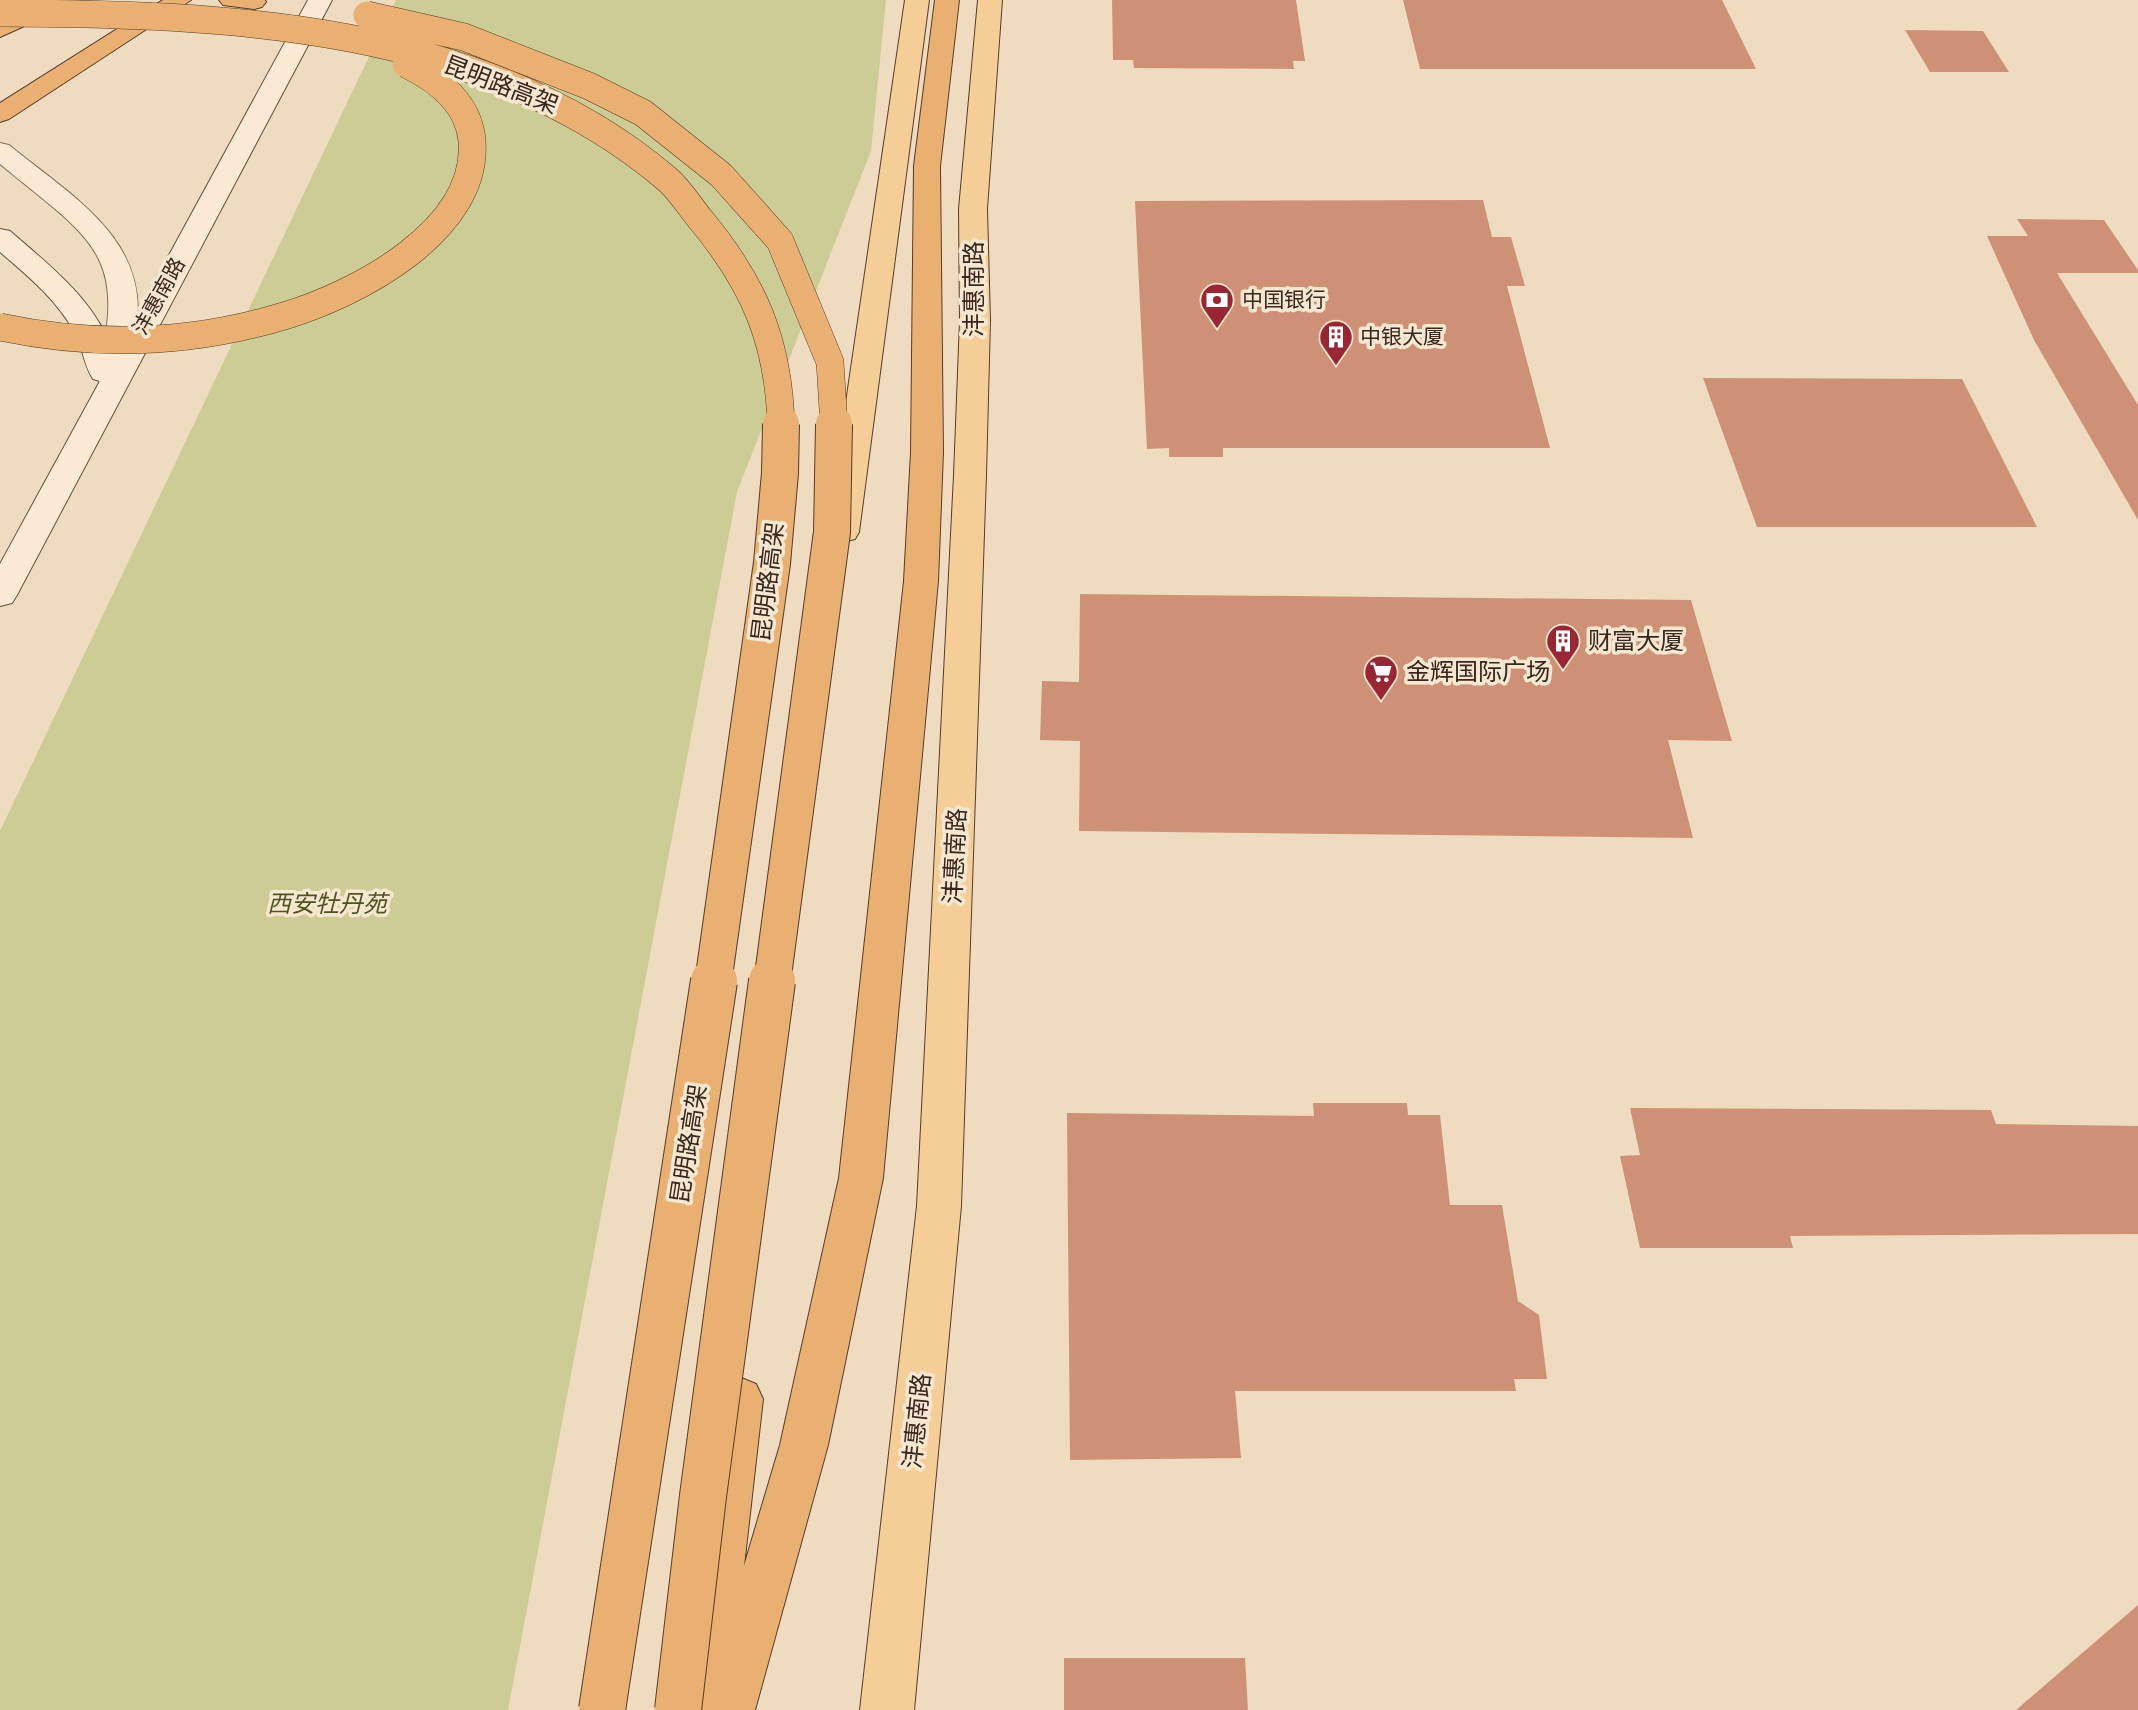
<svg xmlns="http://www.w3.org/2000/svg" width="2138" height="1710" viewBox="0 0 2138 1710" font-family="'Roboto Serif','Noto Sans SC',serif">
<rect width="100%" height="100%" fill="#efdcc0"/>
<path fill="#cccd94" d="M396 0H886L871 151 737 492 508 1710H0V831Z"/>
<path fill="#ce9175" d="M1112 0H1296L1305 61H1293L1294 69 1134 68 1133 60H1113Z
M1403 0H1722L1756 69H1420Z
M1905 30 1983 31 2009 72H1930Z
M1483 200 1492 237H1511L1525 286H1507L1550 448H1223V457H1169V448L1147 449 1135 201Z
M2017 219 2104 220 2138 270V273H2057L2138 405V520L2034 340 1987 236H2028Z
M1703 378 1962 379 2037 527H1757Z
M1080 594 1691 600 1732 741 1668 740 1693 838 1079 831 1080 741 1040 740 1042 681 1079 682Z
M1313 1103H1407L1408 1115H1440L1450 1205H1502L1518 1301 1539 1315 1547 1379H1514L1516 1391H1235L1241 1458 1070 1460 1067 1113 1314 1116Z
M1630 1108 1991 1110 1996 1124 2138 1126V1234L1790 1236 1793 1248H1640L1620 1156 1640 1155Z
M2138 1605V1710H2016Z
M1064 1658H1245L1248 1710H1064Z"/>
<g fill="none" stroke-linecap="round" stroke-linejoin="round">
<g stroke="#886d57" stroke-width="2">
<path id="minor" d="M0 143 9 145C72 197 151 239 136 332 134 349 131 370 122 383L111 386 100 383 96 377C131 252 89 238 0 164Z"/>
</g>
<g stroke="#6a4e3b" stroke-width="2">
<path id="secondary" d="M308 0H332L17 595 12 603 0 606V564L100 381 93 379C84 366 83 348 75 333 57 300 28 276 0 252V229L10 231C50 266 98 302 114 356Z"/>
</g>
<g stroke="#563c2c" stroke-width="2">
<path id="primary" d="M905 0H929L859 532 855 539 843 542 831 539 827 532Z
M978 0H1002L987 209 990 321 986 475 961 1206 914 1710H860L917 1206 954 475 960 321 959 209Z"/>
</g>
<g stroke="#563c2c" stroke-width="2">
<path id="trunk" d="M44 0H75L71 5 0 37V21Z
M163 0H191L9 119 0 122V103Z
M219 0H265L266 2 262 7 254 9 223 5Z
M935 0H959L940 166 943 452 938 581 883 1178 828 1445 755 1710H674L715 1399 722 1384 739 1377 756 1384 763 1399 744 1566 780 1445 839 1178 904 581 911 452 914 166Z"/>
</g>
<use href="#minor" fill="#faead3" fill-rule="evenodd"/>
<use href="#secondary" fill="#faead3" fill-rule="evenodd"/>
<use href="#primary" fill="#f4ce96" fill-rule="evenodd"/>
<use href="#trunk" fill="#eab072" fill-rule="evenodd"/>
<g stroke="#563c2c" stroke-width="28" stroke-linecap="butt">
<path id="trunk-bridge-far2" d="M0 13C227 14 485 24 667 179 680 190 690 207 701 220 754 284 779 342 781 426
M367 15 464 37 589 86 643 113 721 175 780 241 830 362 834 426
M0 327C94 347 191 344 284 316 358 294 479 230 472 141 469 103 437 79 406 64"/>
</g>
<g stroke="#563c2c" stroke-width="38" stroke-linecap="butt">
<path id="trunk-bridge-far1" d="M713 983 772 563 780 473 781 424
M772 983 832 532 834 424"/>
</g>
<g stroke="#563c2c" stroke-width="48" stroke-linecap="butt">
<path id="trunk-bridge" d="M602 1710 714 981
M678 1710 703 1496 772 981"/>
</g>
<use href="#trunk-bridge-far2" stroke="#eab072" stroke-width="27"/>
<use href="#trunk-bridge-far1" stroke="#eab072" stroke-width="36"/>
<use href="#trunk-bridge" stroke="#eab072" stroke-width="46"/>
</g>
<defs>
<g id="bank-pin" transform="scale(1.75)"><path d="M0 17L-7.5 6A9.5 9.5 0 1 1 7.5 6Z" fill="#992632" stroke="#f6e7d0"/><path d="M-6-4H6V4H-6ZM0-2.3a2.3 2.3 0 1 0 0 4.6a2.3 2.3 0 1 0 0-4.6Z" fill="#fff"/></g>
<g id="building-pin" transform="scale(1.75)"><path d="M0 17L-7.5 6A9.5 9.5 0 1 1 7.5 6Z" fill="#992632" stroke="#f6e7d0"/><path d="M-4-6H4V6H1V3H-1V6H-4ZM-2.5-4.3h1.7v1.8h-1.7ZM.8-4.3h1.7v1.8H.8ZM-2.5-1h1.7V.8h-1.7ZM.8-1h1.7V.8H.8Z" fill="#fff"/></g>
<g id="supermarket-pin" transform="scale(1.75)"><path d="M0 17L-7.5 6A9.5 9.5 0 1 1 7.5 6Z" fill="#992632" stroke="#f6e7d0"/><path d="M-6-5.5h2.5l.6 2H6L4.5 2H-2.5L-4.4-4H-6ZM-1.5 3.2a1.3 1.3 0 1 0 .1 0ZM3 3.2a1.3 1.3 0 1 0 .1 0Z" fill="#fff"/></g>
</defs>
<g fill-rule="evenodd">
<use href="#bank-pin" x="1217" y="300"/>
<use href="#building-pin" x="1336" y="337"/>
<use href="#building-pin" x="1563" y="641"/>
<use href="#supermarket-pin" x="1381" y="672"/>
</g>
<g text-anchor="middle" stroke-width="7" stroke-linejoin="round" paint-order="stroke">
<g font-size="21" fill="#37271c" stroke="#f6e7d0">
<text transform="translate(159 296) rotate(-61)" y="7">沣惠南路</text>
</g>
<g font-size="21" fill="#37271c" stroke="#f6e7d0" text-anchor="start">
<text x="1242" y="307">中国银行</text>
<text x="1360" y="344">中银大厦</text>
</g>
<g font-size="24" fill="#37271c" stroke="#f6e7d0">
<text transform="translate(501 85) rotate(21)" y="8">昆明路高架</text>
<text transform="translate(974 289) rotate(-90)" y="8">沣惠南路</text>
<text transform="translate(768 582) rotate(-83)" y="8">昆明路高架</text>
<text transform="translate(955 856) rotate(-87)" y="8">沣惠南路</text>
<text transform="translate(689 1144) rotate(-81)" y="8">昆明路高架</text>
<text transform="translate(917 1421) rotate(-84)" y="8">沣惠南路</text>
</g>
<g font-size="24" fill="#37271c" stroke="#f6e7d0" text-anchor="start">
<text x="1588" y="649">财富大厦</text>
<text x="1406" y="680">金辉国际广场</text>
</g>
<g font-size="24" font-style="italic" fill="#4c5422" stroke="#f6e7d0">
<text x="327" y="912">西安牡丹苑</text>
</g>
</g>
</svg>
